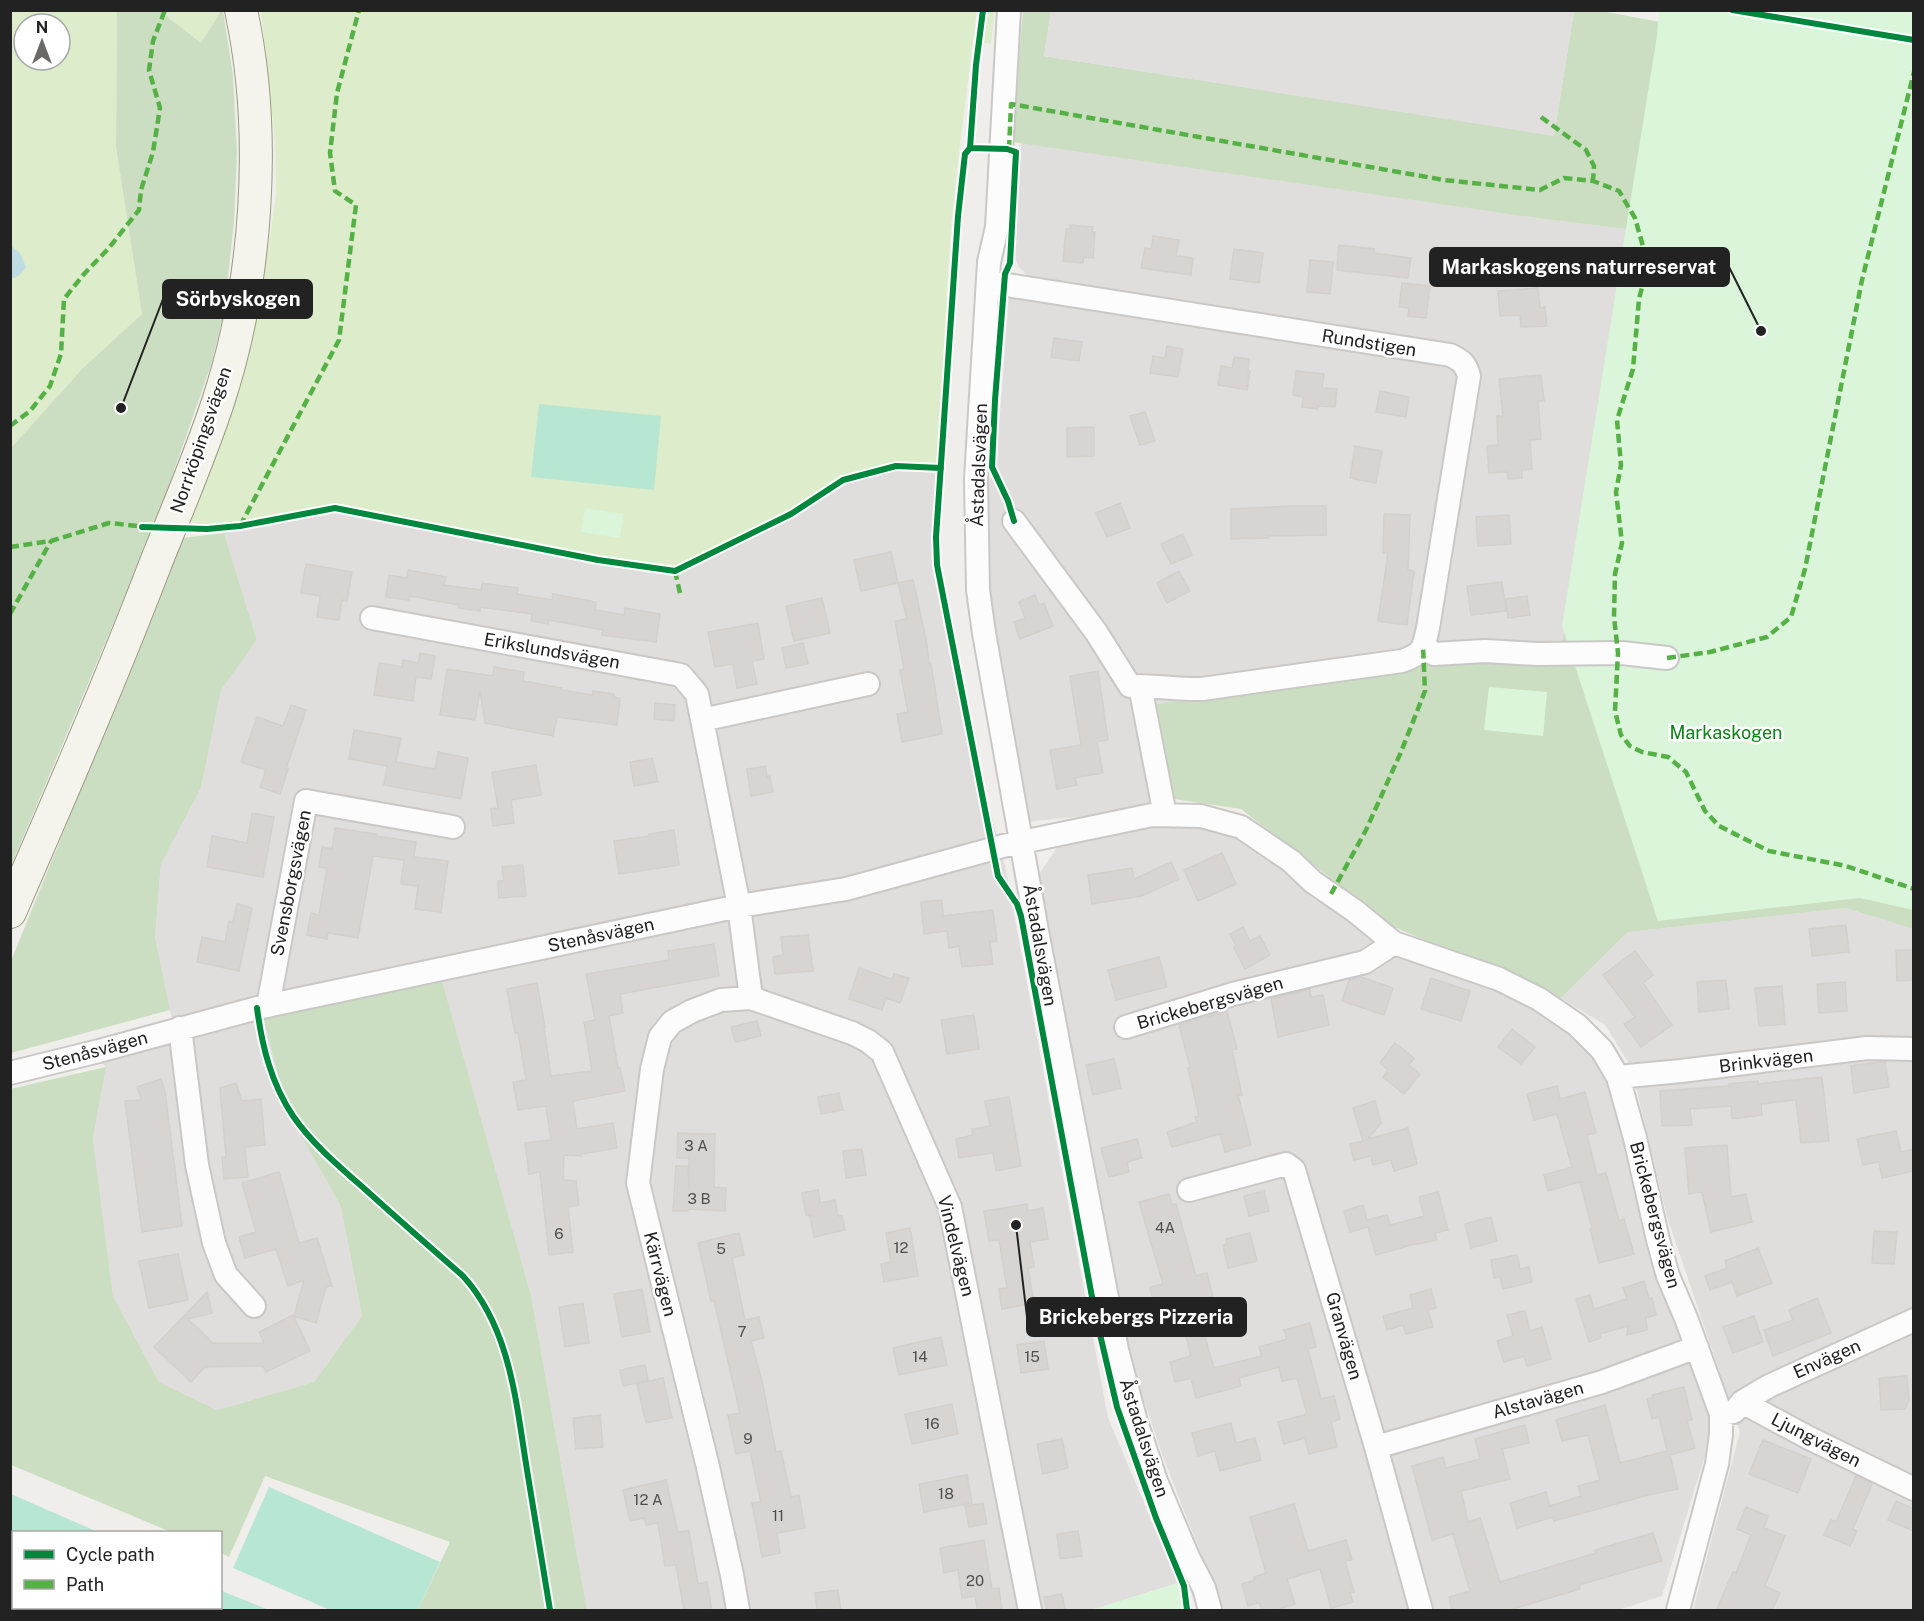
<svg xmlns="http://www.w3.org/2000/svg" width="1924" height="1621" viewBox="0 0 1924 1621" font-family="'Public Sans',sans-serif">
<rect width="100%" height="100%" fill="#f0eeeb"/>
<path fill="#dfdedc" d="M1021 142 1544 219 1626 229 1581 562 1562 644 1151 706 1174 799 1125 812 1025 822 1003 666 991 607 987 556 988 483 996 466 1009 295H1022L1029 277 1019 267 1013 253Z
M896 466 942 468 936 550 979 772 1005 865 1108 1418 1178 1583 1091 1610H587L531 1295 440 975 286 1108 341 1207 362 1316 314 1382 217 1410 159 1382 113 1296 93 1139 106 1067 87 1048 172 1021 155 937 161 864 201 788 221 690 257 640 224 533 207 529 240 526 335 508 598 560 675 571 791 514 843 480Z
M1164 822 1209 823 1255 843 1312 898 1405 956 1496 988 1570 1027 1608 1067 1714 1426 1662 1596 1618 1610H1223L1163 1457 1134 1371 1117 1294 1039 874 1058 846Z
M1846 908 1913 929V1610H1693L1740 1432 1667 1217 1631 1067 1605 1025 1561 998 1628 932Z"/>
<path fill="#ddeccb" fill-rule="evenodd" d="M11 11H117L116 147 142 314 83 368 11 448ZM24 24H60V60H24Z
M160 11H221L201 43Z
M261 11H977L960 144 951 227 937 468 896 466 843 480 791 514 675 571 598 560 335 508 240 526 207 529 190 521 217 442 260 304 276 195 275 141Z
M988 11H995L991 44 984 43Z"/>
<path fill="#cbdec1" d="M117 11H160L201 43 221 11H223L233 75 237 152 234 222 224 313 211 365 164 499 131 582 11 866V448L83 368 142 314 116 147Z
M1023 11H1051L1044 56 1554 135 1574 11H1601L1913 69V929L1846 908 1628 932 1561 998 1394 927 1241 809 1174 799 1151 705 1562 643 1581 562 1626 229 1544 219 1012 142Z
M224 533 257 640 221 690 201 788 161 864 155 937 170 1010 11 1053V961L183 538Z
M440 974 531 1295 587 1610H418L450 1542 265 1476 229 1557 221 1553 220 1532H171L11 1465 10 1089 106 1067 93 1139 113 1296 159 1382 217 1410 314 1382 362 1316 341 1207 286 1108 263 1014Z"/>
<path fill="#daf5da" d="M1659 11H1913V910L1860 898 1658 921 1562 626 1657 36Z
M585 508 624 514 620 538 581 532Z
M1489 687 1547 692 1543 736 1484 730Z
M1178 1583 1192 1610H1091Z"/>
<path fill="#b7e6d2" d="M539 404 661 416 654 490 531 477Z
M269 1487 440 1562 418 1610H330L233 1568Z
M11 1494 98 1532H14V1608H159L158 1610H11Z
M222 1591 269 1610H214L215 1608H220Z"/>
<path fill="#e0dfde" d="M1051 11V10L1574 11 1554 136 1044 56Z"/>
<path fill="#bfdbe3" d="M10 245 20 253 26 267C21 273 19 278 11 278Z"/>
<path fill="#d7d4d2" stroke="#d3d0cc" stroke-width="1.5" d="M1070 225 1093 227 1092 232H1095L1093 258 1084 257 1083 263 1063 261 1066 229H1070Z
M1153 236 1179 240 1176 256 1193 258 1191 275 1141 268 1145 248 1151 249Z
M1339 245 1374 249V253L1411 258 1408 278 1337 270Z
M1234 249 1263 253 1259 283 1230 279Z
M1310 260 1333 262 1330 294 1307 292Z
M1402 283 1430 286 1426 318 1408 316 1409 308 1399 307Z
M1538 288 1540 308 1545 307 1547 326 1521 327 1520 315 1500 316 1498 291Z
M1054 338 1082 342 1079 361 1051 357Z
M1167 346 1183 349 1178 377 1150 373 1153 356 1165 358Z
M1234 357 1249 359 1248 371H1250L1247 390 1218 385 1221 366 1232 368Z
M1296 371 1324 374 1322 388 1337 389 1335 407 1318 406V409L1302 407 1303 397 1293 395Z
M1541 375 1544 401H1538L1541 439 1530 440 1532 469 1522 470V478L1508 479 1507 472 1489 473 1487 446 1498 445 1497 416H1503L1499 379Z
M1380 391 1409 397 1406 417 1376 412Z
M1145 412 1155 441 1140 445 1130 416Z
M1094 427V456L1067 457V428Z
M1355 446 1382 451 1376 483 1350 478Z
M1120 503 1130 528 1107 537 1096 513Z
M1293 506H1326V535L1268 536V538L1231 539V509Z
M1384 514 1410 515 1408 570 1414 571 1407 625 1378 621 1388 553H1383Z
M1509 515 1511 544 1478 546 1476 517Z
M1183 534 1192 555 1171 564 1161 544Z
M891 552 898 583 861 591 854 560Z
M306 564 352 572 347 601 342 600 339 620 317 617 320 596 301 593Z
M408 570 446 577 444 585 481 590 482 583 518 588 517 594 552 600 553 594 596 602 595 610 624 615 625 608 660 614 656 642 602 635 603 630 549 620 548 624 531 621 532 614 480 607V611L458 608 459 605 410 596 409 600 386 597 389 575 407 578Z
M1179 571 1190 591 1167 603 1157 583Z
M913 580 927 644 929 664H931L942 734 902 742 897 714 908 712 900 670 904 669 895 621 907 619 898 583Z
M1502 582 1506 611 1471 615 1467 586Z
M1035 595 1039 605 1044 603 1053 626 1020 639 1014 622 1025 618 1019 602Z
M1527 596 1530 615 1508 618 1506 599Z
M822 598 830 633 794 641 786 606Z
M758 623 764 659 752 661 757 684 737 688 733 664 715 667 708 632Z
M803 643 808 664 786 668 782 648Z
M420 653 435 656 431 679 416 677 413 701 374 695 379 663 402 667 403 660 418 663Z
M494 667 524 672 523 681 562 688 561 690 592 695 593 691 614 694V697L620 698 617 725 557 717 553 736 485 723 480 690 475 720 440 715 447 669 493 676Z
M1098 671 1108 740 1097 742 1103 773 1075 778 1077 785 1057 789 1050 750 1081 745 1070 676Z
M655 703 675 705 674 721 654 719Z
M291 705 306 710 286 769H288L280 794 260 787 266 770 241 762 257 717 283 726Z
M354 730 401 738 396 762 435 769 438 752 468 758 461 799 384 785 387 766 349 759Z
M652 758 658 782 634 786 630 762Z
M536 765 541 795 511 800 514 823 493 826 491 809 498 808 492 772Z
M765 766 767 777 770 776 773 792 751 796 747 769Z
M252 813 274 817 263 877 207 867 212 836 247 843Z
M335 828 377 834 376 836 416 842 414 857 448 861 441 912 415 909 418 886 401 884 404 860 373 856 358 938 328 933 327 939 307 935 311 913 319 915 327 868 319 867 322 847 332 849Z
M674 830 679 865 619 874 614 841 650 836 649 834Z
M1222 853 1236 884 1198 901 1184 870Z
M1171 862 1179 879 1142 896 1092 904 1088 875 1132 868 1134 879Z
M523 865 526 896 499 898 498 881H504L502 867Z
M942 900 943 916 993 910 997 941 990 942 993 964 962 967 959 946 949 948 947 931 924 934 921 902Z
M237 904 252 908 239 971 197 962 202 937 225 942 229 921 233 922Z
M1846 925 1849 952 1812 956 1809 929Z
M1243 927 1250 941 1260 936 1270 955 1245 969 1234 948 1236 946 1230 934Z
M808 935 813 971 775 974 773 957 783 955 781 937Z
M714 944 719 976 620 994 623 1013 609 1016 618 1068H620L625 1091 573 1101 577 1129 613 1123 617 1148 581 1154V1156L564 1155 563 1180 576 1181 579 1205 568 1207 573 1252 549 1255 540 1172 529 1174 525 1143 551 1140 546 1106 518 1110 513 1082 526 1080 518 1032 515 1033 507 989 537 983 545 1027H544L551 1076 592 1071 584 1022 595 1020 586 974 669 960 668 951Z
M1896 950H1914V980L1897 981Z
M1635 951 1653 975 1643 983 1672 1025 1641 1047 1624 1024 1635 1017 1603 975Z
M1159 957 1167 987 1116 1000 1108 970Z
M859 968 892 979 894 974 909 978 900 1003 886 998 882 1010 849 999Z
M1361 977 1393 988 1384 1015 1342 1001 1349 980Z
M1431 978 1470 991 1461 1021 1421 1009Z
M1726 980 1729 1009 1699 1012 1697 982Z
M1845 982 1847 1011 1819 1013 1817 984Z
M1782 986 1785 1024 1759 1026 1755 988Z
M1310 989 1311 997 1323 995 1329 1025 1278 1037 1271 999Z
M1227 1011 1237 1049 1232 1050 1242 1095H1238L1251 1145 1225 1152 1220 1134 1172 1147 1167 1132 1197 1122 1195 1117 1199 1116 1188 1068 1190 1067 1179 1025Z
M974 1015 979 1049 947 1054 941 1020Z
M757 1021 761 1036 735 1042 731 1027Z
M1512 1029 1535 1047 1521 1064 1498 1047Z
M1395 1043 1414 1058 1409 1065 1420 1074 1404 1094 1383 1077 1388 1070 1380 1063Z
M1114 1059 1121 1088 1093 1095 1086 1065Z
M1878 1062H1885L1889 1087 1854 1093 1851 1066Z
M1822 1077 1829 1141 1801 1143 1796 1100 1761 1104 1762 1115 1732 1119 1731 1106 1690 1109 1692 1125 1662 1126 1660 1091 1729 1086V1084L1758 1081V1084Z
M161 1079 165 1091 182 1226 142 1232 125 1101 142 1100 137 1087Z
M236 1083 242 1101 261 1099 265 1145 245 1147 248 1177 224 1179 222 1157H226L220 1088Z
M1557 1086 1560 1099 1585 1092 1596 1133 1587 1135 1597 1175 1606 1173 1619 1221 1624 1219 1634 1254 1599 1263 1590 1229 1592 1228 1580 1182 1548 1191 1544 1175 1572 1167 1557 1114 1534 1120 1527 1094Z
M839 1093 843 1110 821 1114 818 1097Z
M1009 1097 1021 1166 996 1171 993 1153 959 1158 956 1139 973 1135 972 1129 990 1126 985 1101Z
M1375 1101 1381 1123 1368 1139 1408 1128 1417 1164 1394 1171 1391 1160 1373 1165 1371 1156 1354 1160 1350 1144 1363 1141 1353 1108Z
M1896 1131 1901 1152 1914 1149V1171L1882 1178 1879 1162 1863 1165 1857 1139Z
M678 1133 715 1134 714 1187 726 1188 725 1211 688 1209V1211H673L676 1166H688L689 1188V1158H677Z
M1137 1139 1142 1158 1127 1162 1129 1172 1109 1177 1101 1148Z
M1727 1145 1731 1197 1746 1194 1752 1222 1711 1232 1702 1192 1689 1194 1685 1148Z
M862 1149 866 1175 846 1178 843 1151Z
M279 1172 299 1243 317 1238 332 1286 326 1287 316 1323 294 1316 304 1280 288 1286 276 1249 245 1258 239 1237 256 1232 242 1183Z
M818 1190 820 1203 835 1200 838 1216H842L845 1230 814 1237 810 1217 812 1216 806 1215 802 1193Z
M1264 1191 1269 1211 1249 1216 1244 1196Z
M1438 1192 1448 1230 1435 1233 1437 1240 1418 1244V1243L1376 1255 1368 1227 1350 1232 1344 1211 1363 1205 1367 1220 1387 1215 1390 1225 1424 1216 1419 1197Z
M1169 1194 1172 1205 1176 1204 1196 1276 1207 1273 1216 1309 1208 1311 1214 1335 1205 1337 1214 1368 1262 1356 1259 1347 1287 1339 1284 1330 1310 1323 1316 1347 1308 1349 1321 1399 1334 1396 1340 1419 1331 1422 1337 1447 1309 1454 1305 1438 1284 1444 1278 1422 1307 1414 1297 1378 1282 1381 1279 1367 1239 1378 1241 1386 1196 1398 1191 1378 1175 1382 1170 1362 1191 1356 1179 1308 1156 1313 1150 1287 1163 1284 1139 1202Z
M1027 1204 1028 1211 1043 1208 1048 1239 1030 1242 1034 1267 1028 1268 1034 1303 1002 1309 999 1289 1007 1288 999 1240 989 1241 984 1211Z
M1491 1217 1497 1241 1471 1248 1465 1224Z
M910 1228 918 1276 884 1282 881 1264 891 1262 886 1233Z
M1874 1231 1897 1232 1894 1264 1872 1263Z
M739 1233 744 1255 732 1258 745 1320 759 1317 764 1338 751 1341 762 1381 776 1452 781 1451 791 1497 799 1495 805 1528 777 1533 780 1553 762 1557 752 1503 761 1502 750 1451 736 1454 728 1415 740 1413 714 1301H711L698 1243Z
M1250 1233 1257 1261 1228 1268 1223 1245 1227 1244 1226 1239Z
M1758 1248 1772 1283 1737 1296 1732 1282 1710 1290 1705 1276 1727 1268 1725 1261Z
M178 1254 188 1300 149 1308 139 1261Z
M1517 1255 1520 1269 1529 1267 1532 1282 1503 1289 1500 1277 1494 1278 1491 1260Z
M1644 1281 1649 1299 1652 1298 1656 1315 1646 1318 1647 1330 1627 1335 1628 1326 1600 1334 1601 1338 1589 1342 1576 1299 1590 1295 1594 1309 1627 1299 1623 1288Z
M642 1289 650 1332 622 1337 614 1294Z
M1431 1289 1436 1308 1428 1310 1433 1327 1406 1334 1403 1325 1387 1330 1383 1316 1413 1308 1410 1295Z
M207 1292 212 1313 188 1319 213 1343H264L259 1332 293 1315 310 1351 266 1372 263 1366 205 1367 191 1382 154 1347Z
M1817 1298 1831 1333 1773 1356 1764 1330 1793 1320 1789 1310Z
M583 1303 589 1343 565 1347 559 1307Z
M1525 1311 1530 1331 1542 1327 1551 1359 1527 1366 1524 1356 1504 1362 1497 1341 1513 1336 1507 1315Z
M1754 1316 1763 1342 1733 1353 1723 1327Z
M941 1337 947 1365 899 1375 893 1348Z
M1044 1341 1048 1369 1021 1373 1017 1345Z
M645 1365 648 1380 623 1386 620 1370Z
M1907 1376 1909 1400 1905 1409 1881 1410 1879 1378Z
M663 1378 672 1418 646 1423 637 1384Z
M1684 1387 1692 1420 1687 1421 1695 1448 1670 1455 1678 1489 1652 1494 1554 1521 1553 1517 1517 1528 1510 1503 1546 1492 1550 1506 1581 1496 1578 1486 1600 1480 1588 1435 1562 1441 1556 1420 1605 1405 1620 1463 1667 1451 1659 1417 1652 1419 1647 1399 1653 1398 1652 1395Z
M952 1404 958 1434 912 1444 905 1414Z
M600 1415 603 1447 576 1449 573 1418Z
M1231 1423 1236 1443 1255 1438 1261 1460 1220 1471 1215 1451 1198 1456 1192 1433Z
M1525 1425 1529 1443 1502 1449 1510 1479 1461 1491 1468 1522 1480 1518 1500 1582 1596 1553 1595 1550 1653 1533 1662 1561 1579 1585 1580 1589 1506 1611H1452L1449 1597 1470 1591 1453 1534 1432 1540 1412 1466 1443 1457 1446 1468 1480 1459 1475 1439Z
M1062 1439 1068 1468 1043 1474 1037 1444Z
M1763 1440 1811 1459 1798 1493 1749 1474Z
M967 1475 972 1503 924 1512 919 1484Z
M1856 1476 1872 1484 1853 1529 1857 1531 1850 1546 1824 1535 1831 1520 1836 1522Z
M666 1480 678 1532 689 1531 698 1584 707 1582 712 1611H684L676 1565 665 1566 658 1523 646 1525 644 1518 630 1521 623 1490Z
M1896 1501 1914 1509V1531L1888 1520Z
M983 1503 987 1524 969 1527 965 1506Z
M1294 1504 1308 1551 1346 1540 1352 1560 1345 1561 1354 1592 1350 1593 1353 1602 1331 1608 1320 1569 1287 1579 1295 1604 1273 1611H1262L1259 1602 1248 1606 1242 1584 1255 1580 1254 1577 1266 1573 1250 1517Z
M1746 1507 1768 1516 1764 1528 1785 1536 1765 1586 1780 1593 1772 1611H1716L1733 1572 1736 1573 1751 1535 1737 1529Z
M1078 1531 1082 1556 1060 1559 1057 1534Z
M984 1540 992 1589 999 1588 1002 1611H978L975 1596 962 1598 958 1570 944 1573 940 1548Z
M838 1590 841 1611H817L815 1593Z
M1062 1594 1065 1609 1047 1611 1044 1597Z"/>
<g fill="none" stroke-linecap="round" stroke-linejoin="round">
<g stroke="#c9c8c7" stroke-width="26">
<path id="minor" d="M1009 10 997 227 989 262 976 479 978 590 984 633 1037 931 1117 1350 1136 1422 1156 1481 1188 1557 1204 1588 1210 1610
M988 282 1450 355C1461 360 1466 364 1469 376L1428 628C1423 649 1424 653 1402 661L1202 689C1178 690 1154 685 1130 686L1096 632 1014 521
M372 618 681 675 697 694 739 906 751 998 852 1033 868 1041 882 1052 950 1207 1030 1610
M1423 646 1434 654 1485 651 1537 654 1622 653 1667 658
M1140 686 1165 815
M702 720 868 684
M268 1006 306 801 453 827
M1126 1027 1233 994 1365 962 1394 943
M180 1028 197 1165 214 1243 226 1275 254 1306
M10 1073 99 1051 257 1008 739 906 846 889 1003 846 1152 815 1201 816 1241 827 1291 861 1313 882 1355 911 1394 943 1499 979 1539 999 1577 1025 1602 1050 1618 1077 1635 1138 1658 1240 1668 1276 1686 1318 1721 1414V1434L1717 1464 1678 1610
M1618 1077 1681 1071 1867 1048 1914 1049
M1189 1190 1286 1164 1294 1170 1376 1447 1421 1610
M1742 1402 1769 1386 1914 1320
M1721 1414 1734 1412 1742 1402 1809 1438 1914 1489
M1376 1447 1602 1382 1697 1347
M738 1610 732 1575 707 1463 638 1183 652 1069 660 1037 672 1022 692 1011 721 1000 751 998"/>
</g>
<g stroke="#999a82" stroke-width="34">
<path id="secondary" d="M10 912C60 797 110 682 155 565 176 512 199 459 217 405 257 285 268 135 241 10"/>
</g>
<use href="#minor" stroke="#fdfcfc" stroke-width="22"/>
<use href="#secondary" stroke="#f4f4ed" stroke-width="32"/>
<path stroke="#55b145" stroke-width="4.5" stroke-dasharray="9 4.5" stroke-linecap="butt" d="M1541 117 1586 150 1594 166 1593 181
M1009 149 1011 104 1444 180 1540 190 1564 178 1593 181 1619 191 1635 218 1648 264 1639 299 1633 369 1617 420 1621 465 1616 492 1622 543 1615 574 1614 617 1618 653 1615 711 1621 735 1630 746 1642 752 1668 757 1686 772 1705 811 1719 826 1769 851 1846 866 1914 889
M10 426 30 411 50 386 61 354 64 299 84 274 108 249 139 210 141 190 153 152 160 108 149 70 153 41 165 10
M240 526 339 340 356 205 335 191 330 153 337 93 359 10
M10 547 51 541 109 523 148 527
M675 571 680 593
M10 614 51 541
M1667 658 1710 652 1767 637 1791 617 1805 569 1862 280 1914 72
M1331 894 1366 830 1401 752 1425 691 1423 646"/>
<g stroke="#fff" stroke-width="10">
<path id="cycleway" d="M983 10 976 65 970 148 965 154 958 216 936 537 937 565 998 876 1017 904 1021 916 1095 1313 1117 1407 1156 1518 1184 1586 1187 1610
M1732 10 1914 40
M970 148 1007 149 1016 152 1010 263 1005 274 995 400 992 467 1008 501 1014 521
M142 527 207 529 240 526 335 508 598 560 675 571 791 514 843 480 896 466 941 468
M257 1008C262 1046 271 1083 293 1116 313 1145 341 1168 367 1191 399 1220 431 1248 463 1276 511 1329 516 1403 527 1470 535 1517 542 1564 550 1610"/>
</g>
<use href="#cycleway" stroke="#00873e" stroke-width="6"/>
</g>
<g text-anchor="middle" stroke-width="5" stroke-linejoin="round" paint-order="stroke">
<g font-size="15" fill="#4f4e4e">
<text x="696" y="1151">3 A</text>
<text x="699" y="1204">3 B</text>
<text x="1165" y="1233">4A</text>
<text x="559" y="1239">6</text>
<text x="901" y="1253">12</text>
<text x="721" y="1254">5</text>
<text x="742" y="1337">7</text>
<text x="920" y="1362">14</text>
<text x="1032" y="1362">15</text>
<text x="932" y="1429">16</text>
<text x="748" y="1444">9</text>
<text x="946" y="1499">18</text>
<text x="648" y="1505">12 A</text>
<text x="778" y="1521">11</text>
<text x="975" y="1586">20</text>
</g>
<g font-size="18" fill="#222" stroke="#fff">
<text transform="translate(1369 343) rotate(9)" y="6">Rundstigen</text>
<text transform="translate(201 440) rotate(-71)" y="6">Norrköpingsvägen</text>
<text transform="translate(979 465) rotate(-88)" y="6">Åstadalsvägen</text>
<text transform="translate(552 651) rotate(10)" y="6">Erikslundsvägen</text>
<text transform="translate(291 883) rotate(-79)" y="6">Svensborgsvägen</text>
<text transform="translate(601 935) rotate(-12)" y="6">Stenåsvägen</text>
<text transform="translate(1040 945) rotate(80)" y="6">Åstadalsvägen</text>
<text transform="translate(1210 1003) rotate(-16)" y="6">Brickebergsvägen</text>
<text transform="translate(95 1051) rotate(-15)" y="6">Stenåsvägen</text>
<text transform="translate(1766 1061) rotate(-7)" y="6">Brinkvägen</text>
<text transform="translate(1655 1215) rotate(75)" y="6">Brickebergsvägen</text>
<text transform="translate(956 1246) rotate(76)" y="6">Vindelvägen</text>
<text transform="translate(660 1274) rotate(76)" y="6">Kärrvägen</text>
<text transform="translate(1344 1336) rotate(74)" y="6">Granvägen</text>
<text transform="translate(1827 1359) rotate(-24)" y="6">Envägen</text>
<text transform="translate(1538 1400) rotate(-16)" y="6">Alstavägen</text>
<text transform="translate(1144 1438) rotate(72)" y="6">Åstadalsvägen</text>
<text transform="translate(1816 1440) rotate(27)" y="6">Ljungvägen</text>
</g>
<g font-size="18" fill="#0c8416" stroke="#fff">
<text x="1726" y="739">Markaskogen</text>
</g>
</g>
<path fill="none" stroke="#222" stroke-width="2" d="M1761 331L1729 267M121 408L163 299M1016 1225L1027 1317"/>
<g fill="#222" stroke="#fff" stroke-width="2">
<circle cx="1761" cy="331" r="6"/>
<circle cx="121" cy="408" r="6"/>
<circle cx="1016" cy="1225" r="6"/>
</g>
<g fill="#222" stroke="#222" stroke-width="2">
<rect x="1430" y="248" width="299" height="38" rx="6"/>
<rect x="163" y="280" width="149" height="38" rx="6"/>
<rect x="1027" y="1298" width="219" height="38" rx="6"/>
</g>
<g font-size="20" text-anchor="middle" font-weight="bold" fill="#fff">
<text x="1579" y="274">Markaskogens naturreservat</text>
<text x="238" y="306">Sörbyskogen</text>
<text x="1136" y="1324">Brickebergs Pizzeria</text>
</g>
<rect width="1924" height="1621" fill="none" stroke="#222222" stroke-width="24"/>
<rect x="12" y="1531" width="210" height="78" fill="#ffffff" stroke="#a7a7a7" stroke-width="1.5"/>
<rect x="24" y="1550" width="30" height="9" fill="#00873e" stroke="#a7a7a7" stroke-width="1.5"/>
<text x="66" y="1561" font-size="18" fill="#222222">Cycle path</text>
<rect x="24" y="1580" width="30" height="9" fill="#55b145" stroke="#a7a7a7" stroke-width="1.5"/>
<text x="66" y="1591" font-size="18" fill="#222222">Path</text>
<g transform="translate(42 42)"><circle r="28" fill="#ffffff" stroke="#a7a7a7" stroke-width="1.5"/>
<path d="M0-4.5L10 22L0 15L-10 22Z" fill="#6a6968"/>
<text y="-9" font-size="16" font-weight="bold" text-anchor="middle" fill="#222222">N</text>
</g>
</svg>
